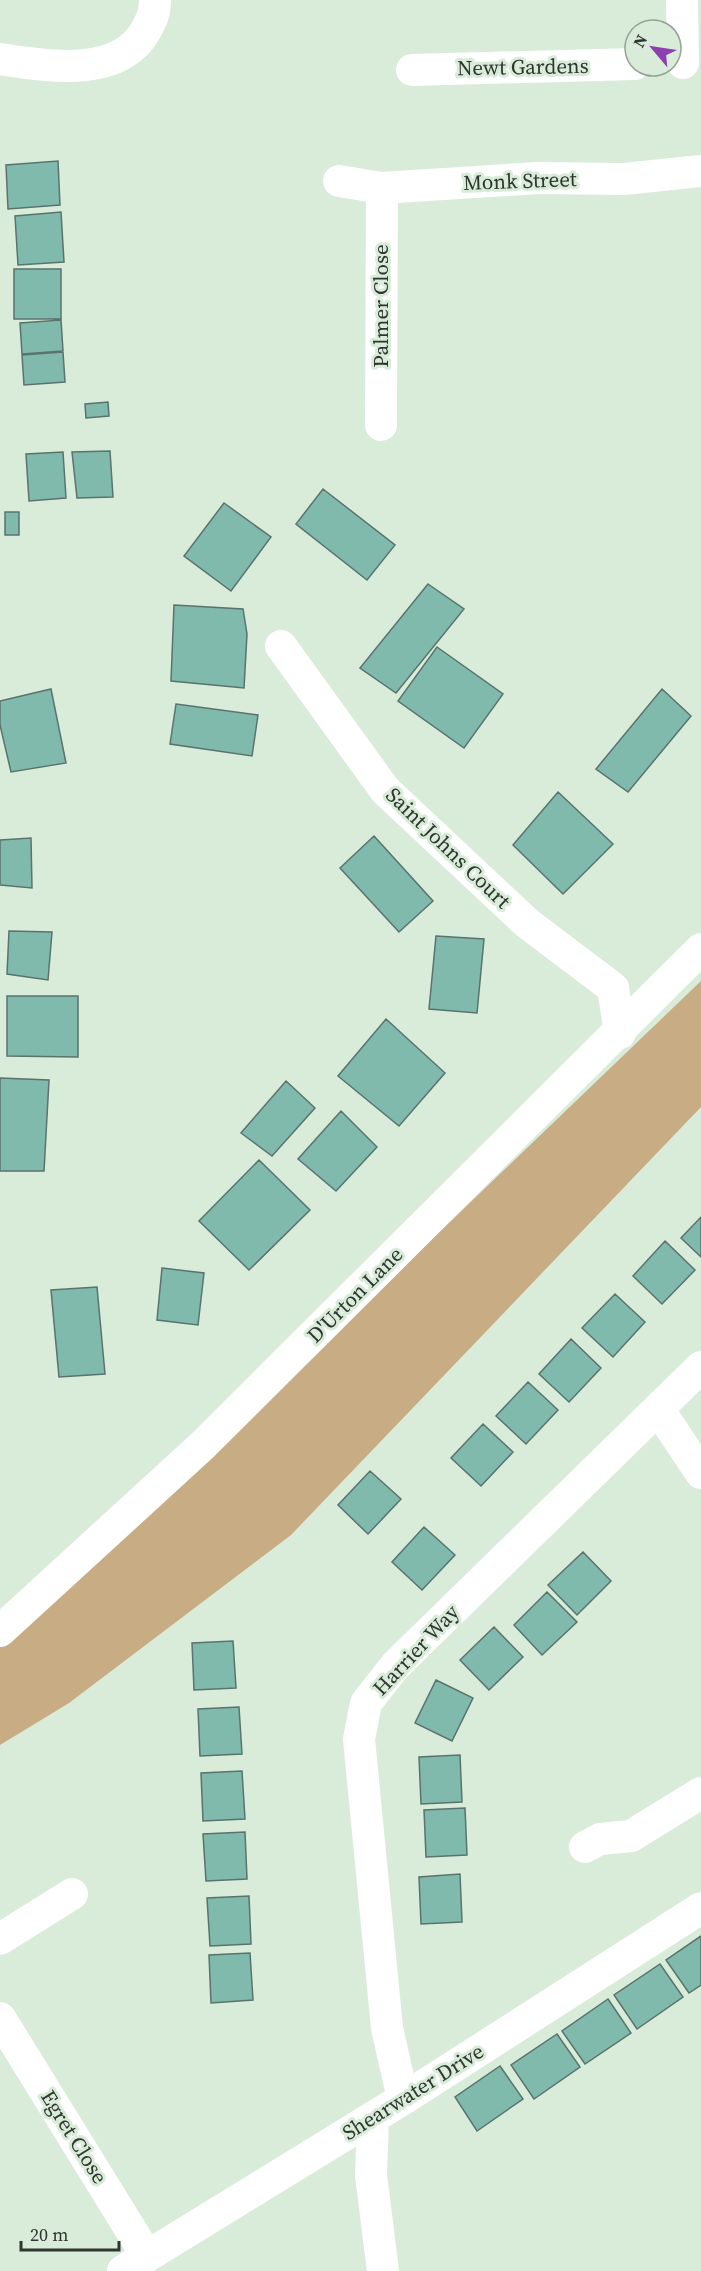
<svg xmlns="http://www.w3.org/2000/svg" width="701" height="2271" viewBox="0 0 701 2271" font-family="'Source Serif 4',serif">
<rect width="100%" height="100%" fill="#d9ebd9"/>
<path fill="#c8ac83" d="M701 981V1107L291 1535 69 1703 0 1745V1647L206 1456Z"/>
<path fill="#7fbaac" stroke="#5a736d" stroke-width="1.5" d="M58 161 60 205 8 209 6 165Z
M61 212 64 262 18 265 15 216Z
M14 269H61V319H14Z
M61 320 63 351 22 354 20 323Z
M63 352 65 382 24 385 22 355Z
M108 402 109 416 86 418 85 404Z
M110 451 113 497 77 498 72 452Z
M63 452 66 498 29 501 26 454Z
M323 489 395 545 367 580 296 524Z
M224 503 271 537 231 591 184 556Z
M5 512H19V535H5Z
M428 584 464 609 396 693 360 668Z
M174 605 243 609 247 634 244 688 171 681Z
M437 647 503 694 464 748 398 701Z
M51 689 66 763 11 772 0 725V701Z
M662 689 691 716 628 792 596 769Z
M176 704 258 715 252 756 170 744Z
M558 792 613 844 563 894 513 845Z
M374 836 433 901 399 932 340 868Z
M31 838 32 888 0 885V840Z
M9 931 52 932 48 980 7 974Z
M436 936 484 939 477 1013 429 1009Z
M7 996H78V1057L7 1056Z
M386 1019 445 1073 399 1126 338 1076Z
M0 1078 49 1080 44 1171H0Z
M286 1081 315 1108 272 1156 241 1133Z
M341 1111 377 1147 336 1191 298 1159Z
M259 1160 310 1210 249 1270 199 1221Z
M701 1217V1257L681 1238Z
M665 1241 695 1270 662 1304 633 1276Z
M162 1268 204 1273 198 1325 157 1320Z
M97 1287 105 1374 59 1377 51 1290Z
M615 1294 645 1322 613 1357 582 1328Z
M571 1339 601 1368 569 1402 539 1374Z
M528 1382 558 1410 526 1444 496 1416Z
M483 1424 513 1452 481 1486 451 1458Z
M370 1471 401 1499 368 1534 338 1505Z
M424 1527 455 1555 422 1590 392 1562Z
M583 1552 611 1581 577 1615 548 1585Z
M547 1592 577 1622 542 1655 514 1625Z
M494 1627 523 1657 489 1690 460 1660Z
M233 1641 236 1688 194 1690 192 1643Z
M436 1680 473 1698 452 1741 415 1723Z
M239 1707 242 1754 200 1756 198 1709Z
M460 1755 462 1802 421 1804 419 1757Z
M242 1771 245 1819 203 1821 201 1773Z
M465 1808 467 1855 426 1857 424 1810Z
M245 1832 247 1879 206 1881 203 1834Z
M460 1874 462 1922 421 1924 419 1877Z
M249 1896 251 1944 210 1946 207 1898Z
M701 1936V1985L689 1993 666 1960Z
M250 1953 253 2000 211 2003 209 1955Z
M660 1964 683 1997 637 2029 614 1995Z
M608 1999 631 2033 585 2064 562 2031Z
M557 2034 580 2067 534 2099 511 2065Z
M500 2066 523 2099 477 2131 455 2097Z"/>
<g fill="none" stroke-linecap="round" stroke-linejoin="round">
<path stroke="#fff" stroke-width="32" d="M682 0 683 63
M0 59C47 66 119 79 146 30 152 19 155 13 155 0
M412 70 635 64
M339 181 382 188 537 178 624 179 701 171
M381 425 382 188
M281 646 385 790 527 923 613 988 620 1033
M659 1410 701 1473
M0 1631 203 1445 701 949
M585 1847 600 1839 631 1836 701 1793
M0 1939 72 1894
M0 2018 147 2256
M403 2099 387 2028 359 1739 366 1703 395 1666 701 1367
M373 2118 371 2175 383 2271
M123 2271 403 2099 701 1908"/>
</g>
<g text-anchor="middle" stroke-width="6" stroke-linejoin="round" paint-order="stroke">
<g font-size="21" fill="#2f362f" stroke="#d9ebd9">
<text transform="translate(523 67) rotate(-1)" y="7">Newt Gardens</text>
<text transform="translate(520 181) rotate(-2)" y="7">Monk Street</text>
<text transform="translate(381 306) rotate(-90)" y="7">Palmer Close</text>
<text transform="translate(448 848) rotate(44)" y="7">Saint Johns Court</text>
<text transform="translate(355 1295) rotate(-45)" y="7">D'Urton Lane</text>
<text transform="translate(416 1650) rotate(-47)" y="7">Harrier Way</text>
<text transform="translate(413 2092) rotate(-32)" y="7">Shearwater Drive</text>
<text transform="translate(74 2137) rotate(58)" y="7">Egret Close</text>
</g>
</g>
<g transform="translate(653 48) rotate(299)"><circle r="28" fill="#d9ebd9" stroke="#95a395" stroke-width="1.5"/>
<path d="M0-4.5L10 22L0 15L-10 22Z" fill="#8b3fb0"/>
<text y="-9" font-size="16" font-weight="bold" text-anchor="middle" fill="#2f362f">N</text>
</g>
<path d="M21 2241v9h98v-9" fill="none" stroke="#2f362f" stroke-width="3"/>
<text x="30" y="2241" font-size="18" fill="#2f362f" stroke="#d9ebd9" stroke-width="4.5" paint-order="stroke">20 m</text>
</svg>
